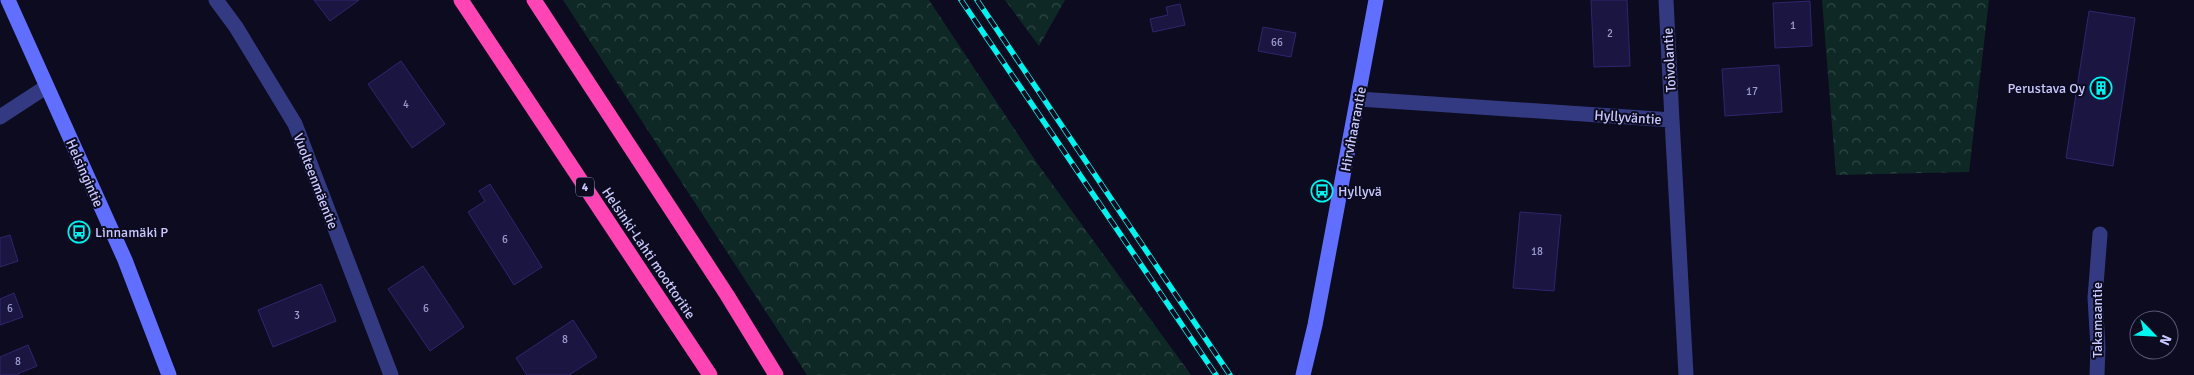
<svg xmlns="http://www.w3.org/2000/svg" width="2194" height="375" viewBox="0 0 2194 375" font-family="Signika,sans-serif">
<defs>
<pattern id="forest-crowns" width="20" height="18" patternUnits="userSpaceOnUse" patternTransform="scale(1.25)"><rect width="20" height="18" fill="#0e2925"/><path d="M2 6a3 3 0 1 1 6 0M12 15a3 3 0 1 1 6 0" fill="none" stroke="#304746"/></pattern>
</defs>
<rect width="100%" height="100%" fill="#0c0b1f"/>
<path fill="url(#forest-crowns)" d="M563 0H929L1037 163 1191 375H807Z
M1005 0H1065L1039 46Z
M1822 0H1989L1969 172 1836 175Z"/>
<path fill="#1a1641" stroke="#2d276e" d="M314 0H359L330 21Z
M1591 0H1627L1630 66 1594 67Z
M1810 1 1812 46 1775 48 1773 3Z
M1180 4 1185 25 1153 32 1150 19 1168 15 1166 7Z
M2089 11 2135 18 2113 166 2066 158Z
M1263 27 1296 33 1291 57 1258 51Z
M401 61 445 124 412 148 368 84Z
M1779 65 1782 112 1725 116 1722 69Z
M490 184 542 267 514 285 468 212 485 201 479 191Z
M1520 212 1561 215 1554 291 1513 288Z
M10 235 18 261 0 267V238Z
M423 266 464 327 430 351 388 289Z
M321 284 336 321 273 347 258 310Z
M14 293 23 317 0 325V299Z
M573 320 597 357 569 375H527L516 358Z
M28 345 37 366 15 375H0V357Z"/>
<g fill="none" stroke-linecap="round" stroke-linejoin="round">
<path stroke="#333a81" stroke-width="15" d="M216 0 236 27 295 124 391 375
M1666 0 1672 120
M1359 99 1672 120 1686 375
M0 117 46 87
M2097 375 2098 347 2095 298 2100 234"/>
<path stroke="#606fff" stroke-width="15" d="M8 0 125 260 169 375
M1303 375 1315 325 1376 0"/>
<path stroke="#ff44b4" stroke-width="15" d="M461 0 710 375
M534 0 727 295 776 375"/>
<g stroke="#00f4ef" stroke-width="5.5">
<path id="rail" d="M961 0 1216 375
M977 0 1230 375"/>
</g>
<use href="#rail" stroke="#0c0b1f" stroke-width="4" stroke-dasharray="11" stroke-linecap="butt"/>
</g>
<defs>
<g id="building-ring" transform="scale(1.125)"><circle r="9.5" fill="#0c0b1f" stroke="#00f4ef" stroke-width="1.5"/><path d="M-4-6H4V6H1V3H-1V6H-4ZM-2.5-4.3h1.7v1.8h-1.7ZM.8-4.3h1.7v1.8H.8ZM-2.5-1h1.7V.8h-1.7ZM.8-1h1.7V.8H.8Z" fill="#00f4ef"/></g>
<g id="bus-ring" transform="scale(1.125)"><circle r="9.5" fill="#0c0b1f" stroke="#00f4ef" stroke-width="1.5"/><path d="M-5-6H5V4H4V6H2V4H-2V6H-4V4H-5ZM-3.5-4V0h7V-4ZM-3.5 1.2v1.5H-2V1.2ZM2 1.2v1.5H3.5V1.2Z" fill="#00f4ef"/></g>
</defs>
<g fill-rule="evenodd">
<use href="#building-ring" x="2101" y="88"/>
<use href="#bus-ring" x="1322" y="191"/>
<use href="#bus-ring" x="79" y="232"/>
</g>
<g text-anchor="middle" stroke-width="4" stroke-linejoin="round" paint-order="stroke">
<g font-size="11" fill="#9d9cd0">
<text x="1793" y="29">1</text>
<text x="1610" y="37">2</text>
<text x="1277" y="46">66</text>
<text x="1752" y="95">17</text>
<text x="406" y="108">4</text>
<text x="505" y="243">6</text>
<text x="1537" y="255">18</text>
<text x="10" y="312">6</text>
<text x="426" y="312">6</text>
<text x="297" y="319">3</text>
<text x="565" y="343">8</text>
<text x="18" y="365">8</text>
</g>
<rect fill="#0c0b1f" stroke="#9090bc" stroke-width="1" x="576" y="177.5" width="18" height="19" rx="4"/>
<g font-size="12" font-weight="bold" fill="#c9c9ff">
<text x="585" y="191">4</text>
</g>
<g font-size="14" fill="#c9c9ff" stroke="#0c0b1f">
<text transform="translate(1669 60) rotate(-93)" y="5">Toivolantie</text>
<text transform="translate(1628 117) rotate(4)" y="5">Hyllyväntie</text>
<text transform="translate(1353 129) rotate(-79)" y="5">Hirvihaarantie</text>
<text transform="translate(85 173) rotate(66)" y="5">Helsingintie</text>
<text transform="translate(316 181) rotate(69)" y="5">Vuolteenmäentie</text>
<text transform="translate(649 253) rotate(56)" y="5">Helsinki-Lahti moottoritie</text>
<text transform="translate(2097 320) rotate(-90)" y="5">Takamaantie</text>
</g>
<g font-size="14" fill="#c9c9ff" stroke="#0c0b1f" text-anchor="start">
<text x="2085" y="93" text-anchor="end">Perustava Oy</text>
<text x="1338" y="196">Hyllyvä</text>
<text x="95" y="237">Linnamäki P</text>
</g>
</g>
<g transform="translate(2154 335) rotate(114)"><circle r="24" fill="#0c0b1f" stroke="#585779"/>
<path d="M0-4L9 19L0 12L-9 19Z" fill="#00f4ef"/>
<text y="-8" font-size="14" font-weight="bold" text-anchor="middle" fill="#c9c9ff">N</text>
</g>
</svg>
